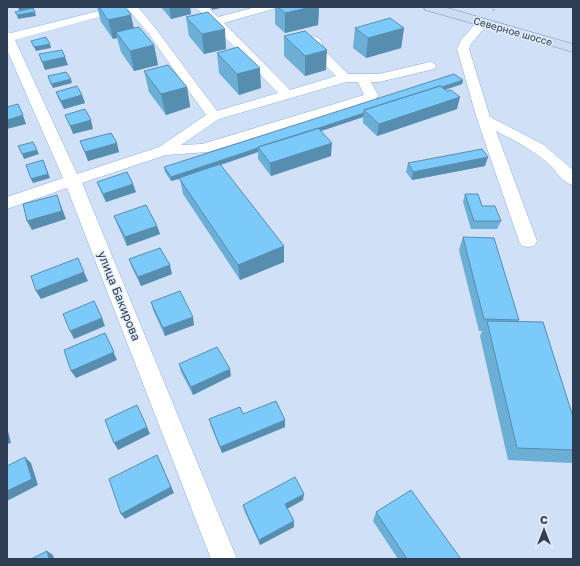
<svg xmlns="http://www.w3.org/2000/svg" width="580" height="566" viewBox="0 0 580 566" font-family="'Golos Text',sans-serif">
<rect width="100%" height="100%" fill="#d0e0f6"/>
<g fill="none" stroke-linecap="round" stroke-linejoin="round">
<g stroke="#89afe4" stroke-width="1">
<path id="minor" d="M114 7H138L156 29 217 111 278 93 196 7H208L218 17 256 7H275L273 9 224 23 290 90 336 76 315 55 310 44 307 40 309 37 313 36 320 39 325 51 348 74H379L430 62 434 63 436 66 434 69 430 70 379 82H371L378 95 375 101 208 152 166 155 82 183 237 559H211L67 188 7 209V197L63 178 7 50V32L11 33ZM128 9 148 33 206 115 159 147 77 174 15 40ZM346 82H358L364 95 202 144 181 145 219 119Z
M483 19 487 20 489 22 471 44 469 49 490 117 544 145 573 170V185C564 183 558 174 552 167 536 151 515 141 496 131L537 241 534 246 528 247 522 246 519 241 477 119 457 49 461 40 479 20Z"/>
</g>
<g stroke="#7d95b7" stroke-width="1">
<path id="major" d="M424 7H444L573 44V52L425 10Z"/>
</g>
<path stroke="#93a3b9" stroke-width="1.5" stroke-dasharray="1.5 1.5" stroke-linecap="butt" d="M491 7 494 10 493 12"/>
<use href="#minor" fill="#fff" fill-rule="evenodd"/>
<use href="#major" fill="#cbdcf4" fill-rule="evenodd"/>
</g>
<path fill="#6baed6" d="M97 7H125L134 28 154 45 158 65 134 71 121 52 117 38 113 39 101 22Z
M161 7H190L191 14 171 19Z
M275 7H319L318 25 285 33 275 24Z
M186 17 226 49 204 54 189 36Z
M355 28H404L401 48 366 58 353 48Z
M284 36 326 70 305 76 284 56Z
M217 53 261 88 239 95 219 73Z
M144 71 187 87 190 107 166 115 149 92Z
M463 80 462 84 445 90 457 109 377 136 363 123V117L321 131 331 156 271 176 258 159V152L221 165 284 262 240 280 183 194 180 179 171 181 165 172 164 167Z
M56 92 82 95 85 103 64 109 59 100Z
M80 141 119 152 88 161Z
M408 163 485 166 412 180 406 172Z
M97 182 136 192 106 202 100 190Z
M465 194 501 221 497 229H471L463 202Z
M114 216 157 226 160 234 127 246 117 224Z
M463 237 519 320 518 322 573 417V461L571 463 508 460 480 336 482 331H479L459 250Z
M129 259 172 274 141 286 132 268Z
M151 302 194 325 165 336 153 310Z
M179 364 231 376 193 395 181 372Z
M243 414 285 420V427L222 453 211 426 209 419Z
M303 500 287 509 294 527 260 545 244 510 243 505Z
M376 512 461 559H398L373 521Z"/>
<path fill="#578dae" d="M18 7H33V8L19 11Z
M169 7H190L191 14 171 19Z
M211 7H225L212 10Z
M312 7H319L318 25 285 33V13Z
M35 12 36 16 18 19 17 15Z
M131 15 135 34 116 32 117 38 113 39 108 20Z
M404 28 401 48 366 58 368 38Z
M225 29 226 49 204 54 202 34Z
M50 44 51 48 36 51 34 47Z
M154 45 158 65 134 71 130 51Z
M327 50 326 70 305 76V56Z
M65 57 68 65 45 70 42 62Z
M260 68 261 88 239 95 237 74Z
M71 79 72 83 53 88 51 84Z
M463 80 462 84 369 115 366 112Z
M187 87 190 107 166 115 161 94Z
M82 95 85 103 64 109 61 101Z
M460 97 457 109 377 136 379 124Z
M364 113 363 117 261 151 258 148Z
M23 115 26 124 7 129V120Z
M91 120 93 129 73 134 70 126Z
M117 143 119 152 88 161 85 152Z
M332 143 331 156 271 176 270 163Z
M258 148V152L171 181V177Z
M37 150 39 154 24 159 22 154Z
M488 157 485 166 412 180 413 172Z
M43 160 50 178 33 183 31 179Z
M133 184 136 192 106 202 103 194Z
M57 195 66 219 32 230 27 221Z
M157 226 160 234 127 246 125 237Z
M284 246V262L240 280 238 265Z
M170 265 172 274 141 286 138 277Z
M84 272 88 281 41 299 36 291Z
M193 317 194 325 165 336 163 328Z
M102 318 105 326 74 339 70 331Z
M105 333 117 360 76 378 71 371Z
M230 369 231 376 193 395 191 387Z
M285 420V427L222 453 220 447Z
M7 427 11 443 7 444Z
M147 427 150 434 118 450 114 443Z
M157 455 174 493 125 519 121 514Z
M25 457 31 463 38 485 7 501V491Z
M304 494 303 500 285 510V504Z
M294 521V527L260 545 259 540Z
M47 551 53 555 54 559H49Z"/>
<path fill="#7ccaf9" stroke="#578dae" d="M99 7H125L131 15 108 20Z
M278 7H312L285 13Z
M33 8 35 12 17 15 15 12Z
M208 12 225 29 202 34 186 17Z
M390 18 404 28 368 38 355 28Z
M139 27 154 45 130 51 116 32Z
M305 31 327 50 305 56 284 36Z
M46 37 50 44 34 47 31 41Z
M238 47 260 68 237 74 217 53Z
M62 50 65 57 42 62 39 54Z
M168 65 187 87 161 94 144 71Z
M66 72 71 79 51 84 48 76Z
M454 74 463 80 442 87 440 86 364 110V113L301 134 258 147V148L171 177 164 167Z
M77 86 82 95 61 101 56 92Z
M440 86 447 91 451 90 460 97 379 124 364 110Z
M18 104 23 115 7 120V107Z
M85 109 91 120 70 126 65 115Z
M318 128 332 143 270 163 258 147Z
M111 133 117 143 85 152 80 141Z
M33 142 37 150 22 154 18 146Z
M482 149 488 157 413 172 408 163Z
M43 160 48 174 31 179 26 165Z
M220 164 284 246 238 265 179 178Z
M127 172 133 184 103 194 97 182Z
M465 194H478L482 206H495L501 221H474Z
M57 195 62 211 27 221 23 204Z
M146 205 157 226 125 237 114 216Z
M463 237 494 238 519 320 484 319Z
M160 248 170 265 138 277 129 259Z
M78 258 84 272 36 291 31 276Z
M180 291 193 317 163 328 151 302Z
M94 301 102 318 70 331 63 314Z
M487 321 543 322 573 417V450L517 448Z
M105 333 114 352 71 371 64 350Z
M217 347 230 369 191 387 179 364Z
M276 401 285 420 220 447 209 419 240 407 243 414Z
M137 405 147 427 114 443 105 420Z
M157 455 171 487 121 514 109 479Z
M25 457 32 479 7 491V466Z
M295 477 304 494 285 504 294 521 259 540 243 505Z
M411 490 461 559H407L376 512Z
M47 551 49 559H31Z"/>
<g text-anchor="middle" stroke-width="3" stroke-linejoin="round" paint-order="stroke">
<g font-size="10" fill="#2d3d53" stroke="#e4ecf7">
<text transform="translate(513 31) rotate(16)" y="4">Северное шоссе</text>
</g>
<g font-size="12" fill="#2d3d53" stroke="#e4ecf7">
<text transform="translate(119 296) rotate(68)" y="4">улица Бакирова</text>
</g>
</g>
<rect width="580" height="566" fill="none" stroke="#2d3d53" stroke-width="16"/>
<g transform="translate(544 530)" stroke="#e4ecf7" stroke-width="3" paint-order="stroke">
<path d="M0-3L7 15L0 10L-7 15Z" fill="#2d3d53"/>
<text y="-6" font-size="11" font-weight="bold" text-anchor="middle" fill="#2d3d53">С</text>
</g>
</svg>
